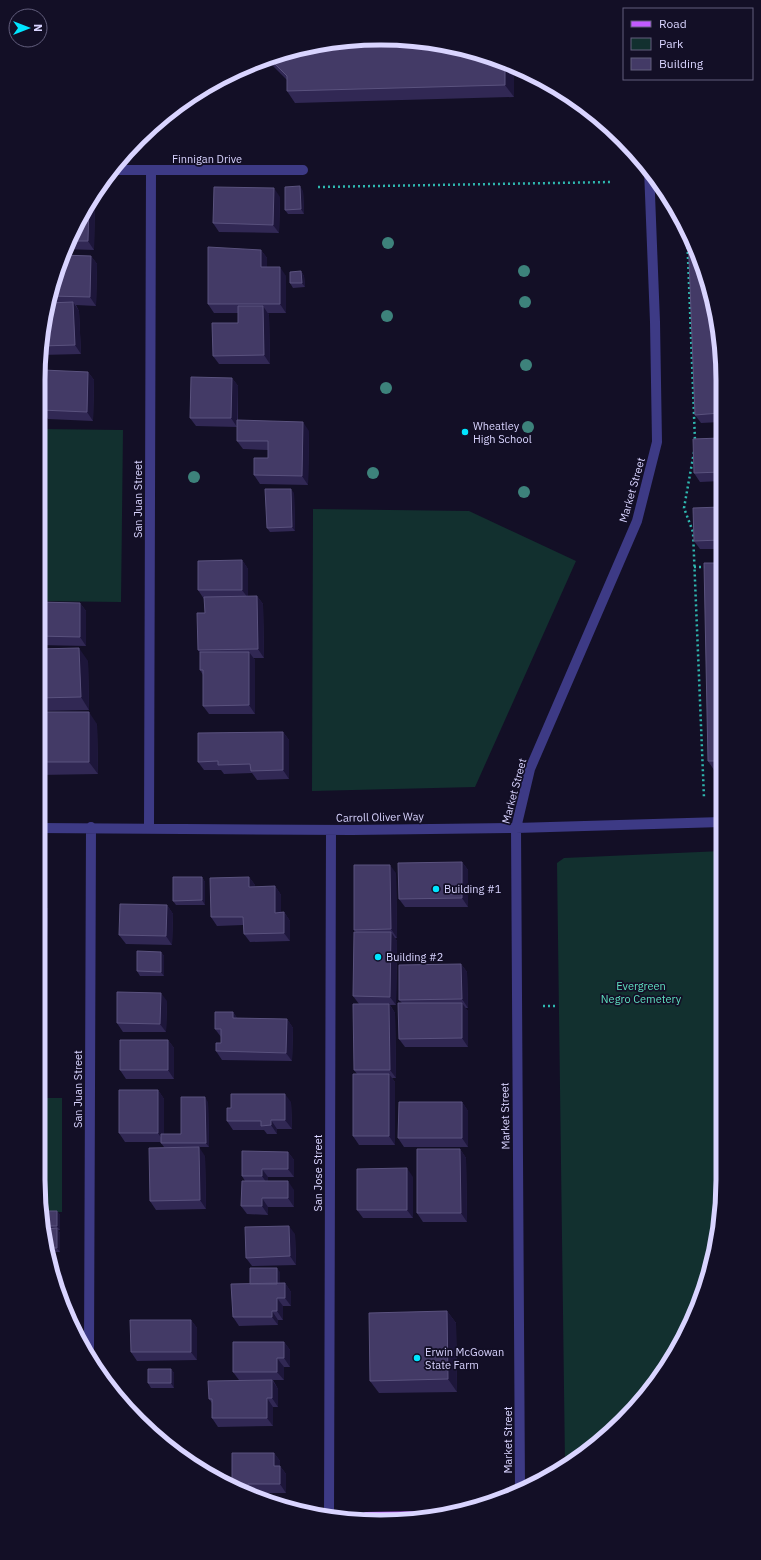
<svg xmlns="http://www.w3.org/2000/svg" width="761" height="1560" viewBox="0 0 761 1560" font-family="'IBM Plex Sans',sans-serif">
<rect width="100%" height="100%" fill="#130f26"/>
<path fill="#12302f" d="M38 429 123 430 121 602 38 601Z
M313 509 469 511 576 561 475 787 312 791Z
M722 851 723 1180 716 1247 697 1311 665 1370 623 1422 565 1463 557 863 564 858Z
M38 1098H62V1212H43L38 1179Z"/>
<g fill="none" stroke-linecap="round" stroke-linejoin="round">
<path stroke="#2fb8b0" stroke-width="2.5" stroke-dasharray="2 3" stroke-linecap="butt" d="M318 187 612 182
M678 223H681
M687 232 695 441
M694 452 684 508 693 532 704 798
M694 567H706
M543 1006H556"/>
<path stroke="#3d3a85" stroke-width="10" d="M112 170H303
M149 827 151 171
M38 828 352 830 516 828 722 822
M89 1351 91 827
M520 1490 516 828 530 769 637 521 657 442 655 322 649 169
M329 1516 331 830"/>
<path stroke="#c25bff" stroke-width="10" d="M366 1517 435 1516"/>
</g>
<g fill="#3d827b">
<circle cx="388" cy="243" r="6"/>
<circle cx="524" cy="271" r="6"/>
<circle cx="525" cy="302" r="6"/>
<circle cx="387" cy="316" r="6"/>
<circle cx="526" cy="365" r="6"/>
<circle cx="386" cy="388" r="6"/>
<circle cx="528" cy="427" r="6"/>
<circle cx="373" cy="473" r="6"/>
<circle cx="194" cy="477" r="6"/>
<circle cx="524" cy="492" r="6"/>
</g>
<path fill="#312854" d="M314 45 512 64 514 65V97L295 103 287 91V80L266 59Z
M95 191 94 250 64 249Z
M303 191 304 214H288L285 210Z
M280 197 279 233 219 232 213 223Z
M261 250 267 258V267L286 276V313H268L269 315 270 364H219L213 356 238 323V313H214L208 304Z
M62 255 91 256 97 264 96 306 76 305 79 311 81 354 41 355 45 313Z
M301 271 304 276 305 287 293 288 290 283Z
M720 336V422L701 423 695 415Z
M88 372 94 380 93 421 48 419 41 410Z
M232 378 238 386V420L309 431 308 485 260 484 254 475 268 458V450L243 449 237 441V427L196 426 190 418Z
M720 438 721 481 700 482 694 473Z
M294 493 295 531 270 532 267 528Z
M721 507V549H700L694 541Z
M242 560 248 569V596H257L263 604 264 658H253L255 660V714H209L203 706V675L200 670V653L198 650 205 613 204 599 198 590Z
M721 563 722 769 714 770 708 761Z
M38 602 80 603 86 611V646L38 645Z
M38 649 88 661 89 710 38 711Z
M38 712 97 724 98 774 39 775 38 773Z
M283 732 289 740V779L257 780 252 773 224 774 221 770H204L198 762Z
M462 862 468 870V907H405L399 899Z
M396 873 397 938H395L397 941 396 1005H390L395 1013 396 1078H392L395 1082V1145H359L353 1136 357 1074 354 1070 359 1004 353 996 356 932 354 930Z
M202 877 205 882V905H176L173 901Z
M249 877 255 885V887L275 886 281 895V912H284L290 921V941L250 942 244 934 243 925 217 926 211 917Z
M38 901H41L48 909 47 937H40V941H38Z
M167 905 173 914 172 945 126 944 119 935Z
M161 952 164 956V976H140L137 971Z
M461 964 467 972 468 1008H465L468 1011V1047H405L399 1039 402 1003 399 1000Z
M38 988 44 996V1008H38Z
M167 1001 166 1032H123L117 1023Z
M233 1012 237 1018 287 1019 293 1028 292 1061 222 1060 216 1051 221 1043V1037L215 1029Z
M168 1040 174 1048V1079H126L120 1070Z
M158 1090 164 1099V1134H181L208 1102 209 1147H164L161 1143V1142H125L119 1133Z
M291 1102 292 1129H277V1134H267L264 1130H233L227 1121Z
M462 1102 468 1111V1147H404L398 1138Z
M460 1149 466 1158 467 1222H423L417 1213Z
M288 1152 294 1160V1177H268V1181L294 1190V1207H268V1215L247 1214 241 1206 245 1181 242 1176Z
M205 1156 206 1209 156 1210 150 1201Z
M413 1177V1218H363L357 1210Z
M43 1211H57L60 1215V1230H58L60 1233V1252H50Z
M295 1234 296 1265 252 1266 246 1258Z
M280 1272V1284L285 1283 291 1292V1306H283V1320H278V1325L239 1326 233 1317 250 1284Z
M53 1273H60L63 1277V1291H57L56 1290Z
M447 1311 456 1323 457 1392 379 1393 370 1381Z
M191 1320 197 1328V1360L137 1361 131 1352Z
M284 1342 290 1350V1367H284V1380H273L278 1389V1407H273V1426L218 1427 212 1418V1403L209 1399 259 1380H239L233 1372Z
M171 1369 174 1373V1388H151L148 1383Z
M274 1453 280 1461V1466L286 1474V1493H254L232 1485Z"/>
<path fill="#1d163a" d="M505 62 514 65V97L505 85Z
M300 186 303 191 304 214 301 209Z
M274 188 280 197 279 233 273 225Z
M95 191 94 250 88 241 89 203Z
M261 250 267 258V276L261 267Z
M91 256 97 264 96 306 90 297Z
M280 267 286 276V313L280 304Z
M301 271 304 276 305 287 302 283Z
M73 302 79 311 81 354 75 345Z
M263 306 269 315 270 364 264 355Z
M88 372 94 380 93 421 87 412Z
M232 378 238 386 237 427 231 418Z
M303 422 309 431 308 485 302 476Z
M291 489 294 493 295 531 292 527Z
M242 560 248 569V598L242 590Z
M257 596 263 604 264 658 258 649Z
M80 603 86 611V646L80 637Z
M79 648 88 661 89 710 81 697Z
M249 652 255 660V714L249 705Z
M89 712 97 724 98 774 89 762Z
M283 732 289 740V779L283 770Z
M462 862 468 870V907L462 898Z
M390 865 396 873 397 938 391 929Z
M202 877 205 882V905L202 900Z
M249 877 255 885V895L249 887Z
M275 886 281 895V921L275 913Z
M41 901 48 909 47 937 41 928Z
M167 905 173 914 172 945 166 936Z
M284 912 290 921V941L284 933Z
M391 932 397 941 396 1005 390 997Z
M38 934 40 937V941L38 938Z
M161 952 164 956V976L161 972Z
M461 964 467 972 468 1008 462 999Z
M38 988 44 996V1008L38 999Z
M161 993 167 1001 166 1032 160 1024Z
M462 1003 468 1011V1047L462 1038Z
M389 1004 395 1013 396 1078 390 1070Z
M233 1012 239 1021 233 1018Z
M287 1019 293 1028 292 1061 286 1053Z
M168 1040 174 1048V1079L168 1070Z
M389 1074 395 1082V1145L389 1136Z
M158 1090 164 1099V1142L158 1133Z
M285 1094 291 1102 292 1129 285 1120Z
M205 1097 208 1102 209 1147 206 1143Z
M462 1102 468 1111V1147L462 1138Z
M271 1120 277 1129V1134L271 1125Z
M199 1147 205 1156 206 1209 200 1200Z
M460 1149 466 1158 467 1222 461 1213Z
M288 1152 294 1160V1177L288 1169Z
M407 1168 413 1177V1218L407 1210Z
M262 1169 268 1177V1185L262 1176Z
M288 1181 294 1190V1207L288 1198Z
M262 1198 268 1207V1215L262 1206Z
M57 1211 60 1215V1230L57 1226Z
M289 1226 295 1234 296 1265 290 1256Z
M57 1228 60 1233V1252L57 1248Z
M277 1268 280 1272V1292L277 1288Z
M60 1273 63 1277V1291L60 1287Z
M285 1283 291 1292V1306L285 1298Z
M277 1298 283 1306V1320L277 1311Z
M272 1311 278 1320V1325L272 1317Z
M447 1311 456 1323 457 1392 448 1379Z
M191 1320 197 1328V1360L191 1352Z
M284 1342 290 1350V1367L284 1358Z
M277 1358 284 1367V1380L277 1372Z
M171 1369 174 1373V1388L171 1383Z
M272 1380 278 1389V1407L272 1398Z
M267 1398 273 1407V1426L267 1418Z
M274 1453 280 1461V1474L274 1466Z
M280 1466 286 1474V1493L280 1484Z
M248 1484 254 1493 252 1492 248 1486Z"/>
<path fill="#433a66" stroke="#5a527e" d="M381 38 448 45 505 62V85L287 91V76L269 58 314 45Z
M300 186 301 209 285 210V187Z
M214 187 274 188 273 225 213 223Z
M89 203 88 241H69Z
M688 234 697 249 720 336V413L695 415Z
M208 247 261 250V267H280V304H208Z
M62 255 91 256 90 297 50 296Z
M301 271 302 283H290V272Z
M73 302 75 345 41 346 45 313 48 303Z
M238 306H263L264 355 213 356 212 323H238Z
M43 370 88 372 87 412 41 410Z
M191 377 232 378 231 418H190Z
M237 420 303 422 302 476 254 475V458H268V441H237Z
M720 438 721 472 694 473 693 439Z
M265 489H291L292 527 267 528Z
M721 507V540L694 541 693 508Z
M242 560V590H198V561Z
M704 563H721L722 761H708Z
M257 596 258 649 198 650 197 613H205L204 597Z
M38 602 80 603V637L38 636Z
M79 648 81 697 38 698V649Z
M200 652H249V705L203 706V670H200Z
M38 712H89V762H38Z
M283 732V770L251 771 250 764 218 765V761L198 762V733Z
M462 862V898L399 899 398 863Z
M354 865H390L391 929 354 930Z
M173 877H202V900L173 901Z
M249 877V887L275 886V913L284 912V933L244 934 243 917H211L210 878Z
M38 901H41V928H38Z
M120 904 167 905 166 936 119 935Z
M354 932H391L390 997 353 996Z
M137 951 161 952V972L137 971Z
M461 964 462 999 399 1000V965Z
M117 992 161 993 160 1024 117 1023Z
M398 1003H462V1038L399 1039Z
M353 1004H389L390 1070H354Z
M215 1012H233V1018L287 1019 286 1053 216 1051V1043H221V1029H215Z
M120 1040H168V1070H120Z
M353 1074H389V1136H353Z
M119 1090H158V1133H119Z
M231 1094H285V1120H271V1125L261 1126V1121H227V1108H231Z
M181 1097H205L206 1143H161V1134H181Z
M399 1102H462V1138H398Z
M199 1147 200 1200 150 1201 149 1148Z
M417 1149H460L461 1213H417Z
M242 1151 288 1152V1169H262V1176H242Z
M407 1168V1210H357V1169Z
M242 1181H288V1198H262V1206H241Z
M43 1211H57V1226H46Z
M289 1226 290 1256 246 1258 245 1227Z
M57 1228V1248H49L46 1229Z
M250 1268H277V1284H250Z
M53 1273H60V1287H56Z
M285 1283V1298H277V1311H272V1317H233L231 1284Z
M447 1311 448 1379 370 1381 369 1313Z
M130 1320H191V1352H131Z
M233 1342H284V1358H277V1372H233Z
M148 1369H171V1383H148Z
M272 1380V1398H267V1418H212V1399H209L208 1381Z
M232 1453H274V1466H280V1484H248V1486H237L232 1485Z"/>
<g fill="#00e5ff" stroke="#130f26" stroke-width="1.5">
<circle cx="465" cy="432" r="4"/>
<circle cx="436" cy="889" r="4"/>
<circle cx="378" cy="957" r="4"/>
<circle cx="417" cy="1358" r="4"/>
</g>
<g text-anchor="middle" stroke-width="3.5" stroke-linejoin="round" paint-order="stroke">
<g font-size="11" fill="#d9d4ff" stroke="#130f26">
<text x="207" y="163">Finnigan Drive</text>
<text transform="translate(632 490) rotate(-74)" y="4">Market Street</text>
<text transform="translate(138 499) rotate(-90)" y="4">San Juan Street</text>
<text transform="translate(514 791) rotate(-75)" y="4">Market Street</text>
<text transform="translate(380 817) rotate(-1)" y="4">Carroll Oliver Way</text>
<text transform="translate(78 1089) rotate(-90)" y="4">San Juan Street</text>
<text transform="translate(505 1116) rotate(-91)" y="4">Market Street</text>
<text transform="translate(318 1173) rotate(-90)" y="4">San Jose Street</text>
<text transform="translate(508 1440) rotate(-90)" y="4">Market Street</text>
</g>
<g font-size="11" fill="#d9d4ff" stroke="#130f26" text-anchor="start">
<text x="473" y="430">Wheatley<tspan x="473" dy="13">High School</tspan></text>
<text x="444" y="893">Building #1</text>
<text x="386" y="961">Building #2</text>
<text x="425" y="1356">Erwin McGowan<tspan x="425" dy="13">State Farm</tspan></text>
</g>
<g font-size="11" fill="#5fe0c0" stroke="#130f26">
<text x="641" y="990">Evergreen<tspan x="641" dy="13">Negro Cemetery</tspan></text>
</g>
</g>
<path d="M0 0H761V1560H0ZM380 45H381A335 335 0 0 1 716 380V1180A335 335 0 0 1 381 1515H380A335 335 0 0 1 45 1180V380A335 335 0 0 1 380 45Z" fill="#130f26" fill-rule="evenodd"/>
<path fill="none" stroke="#d9d4ff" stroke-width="5" d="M380 45H381A335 335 0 0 1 716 380V1180A335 335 0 0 1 381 1515H380A335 335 0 0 1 45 1180V380A335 335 0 0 1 380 45Z"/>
<rect x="623" y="8" width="130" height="72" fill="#130f26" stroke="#625e7d"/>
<rect x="631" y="21" width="20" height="6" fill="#c25bff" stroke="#625e7d"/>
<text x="659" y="28" font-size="12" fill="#d9d4ff">Road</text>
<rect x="631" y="38" width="20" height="12" fill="#12302f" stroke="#625e7d"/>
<text x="659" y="48" font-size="12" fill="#d9d4ff">Park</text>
<rect x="631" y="58" width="20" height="12" fill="#433a66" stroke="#625e7d"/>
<text x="659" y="68" font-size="12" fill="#d9d4ff">Building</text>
<g transform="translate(28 28) rotate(90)"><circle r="19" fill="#130f26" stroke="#625e7d"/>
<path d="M0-3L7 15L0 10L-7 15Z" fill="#00e5ff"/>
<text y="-6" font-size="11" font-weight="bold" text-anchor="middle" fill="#d9d4ff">N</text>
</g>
</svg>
